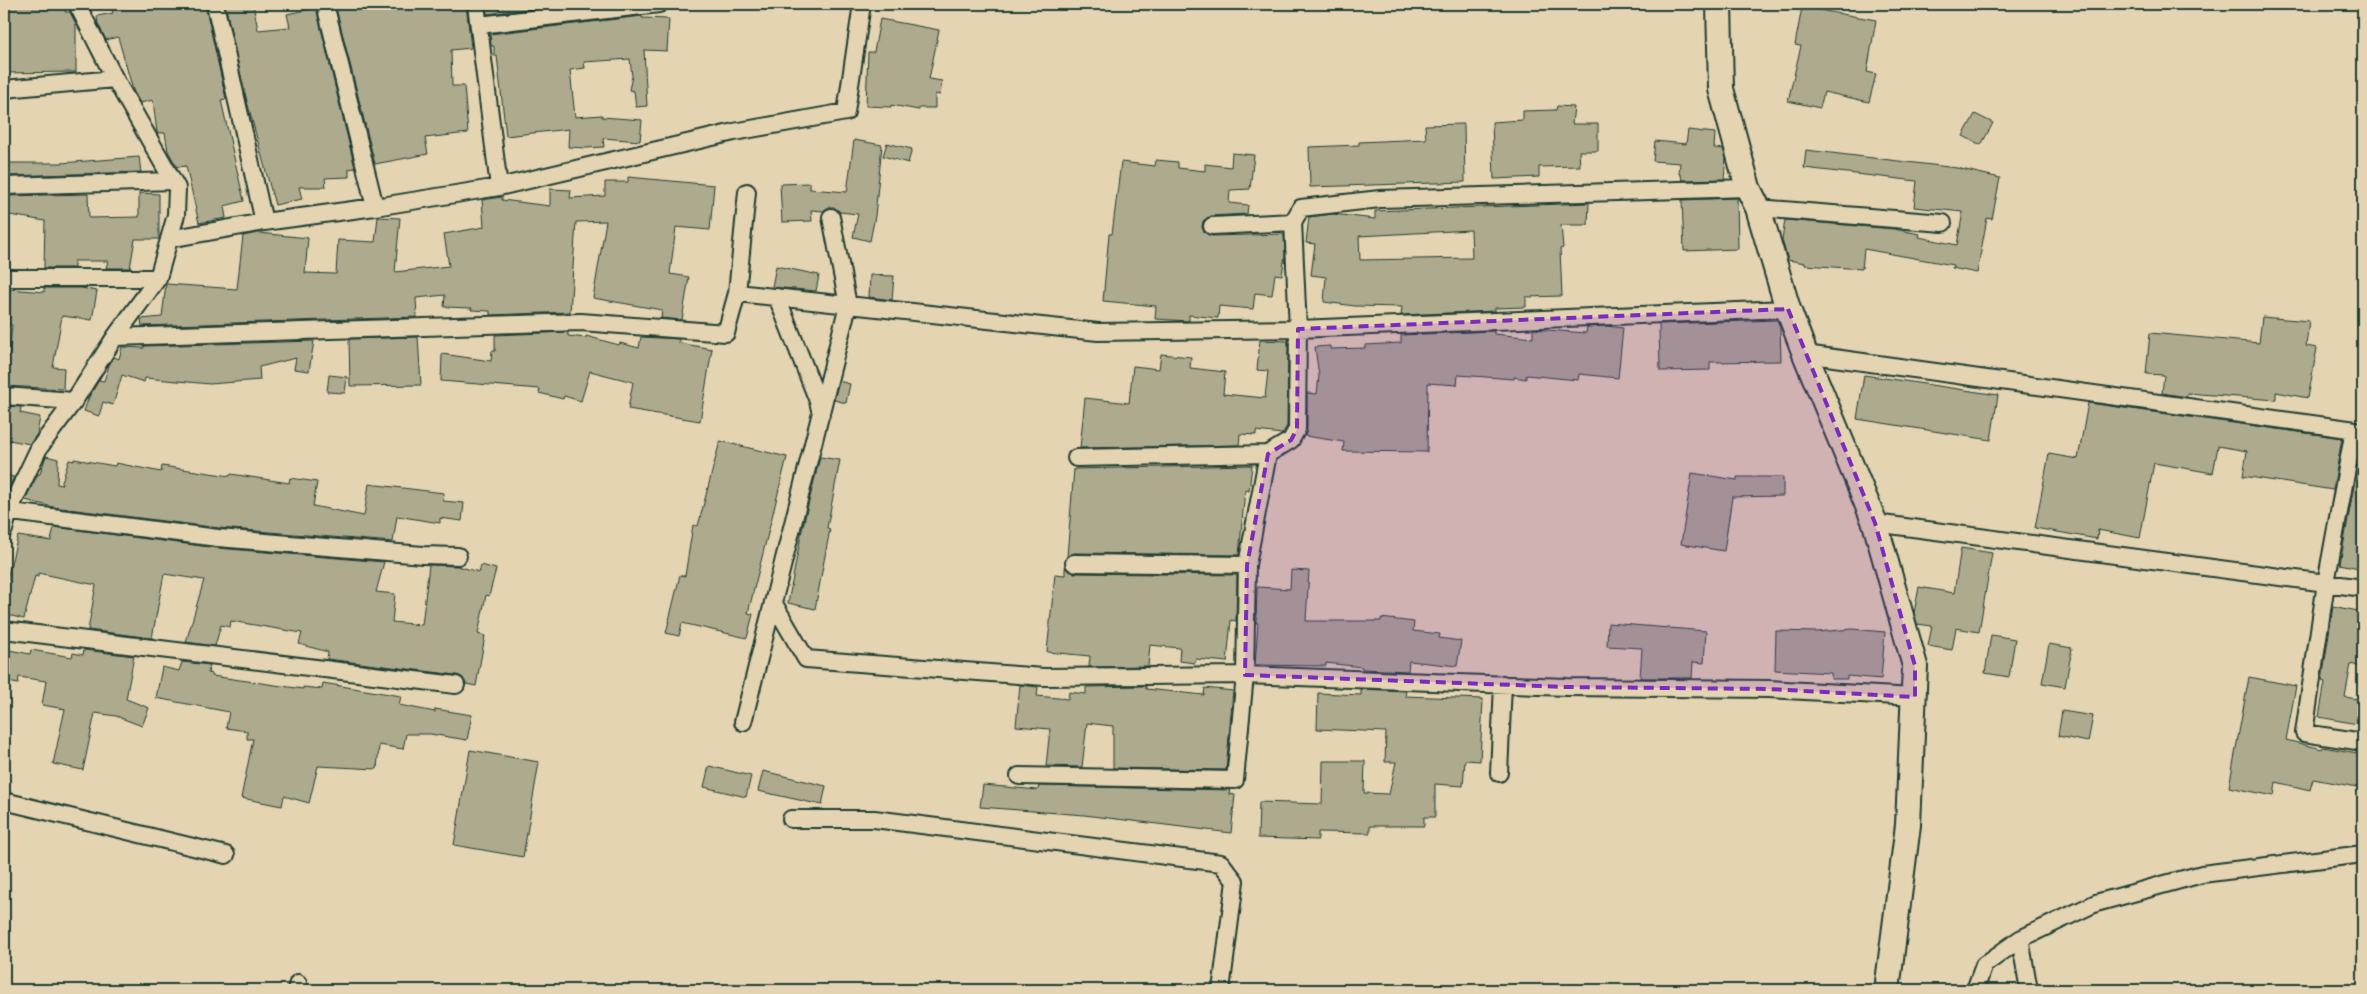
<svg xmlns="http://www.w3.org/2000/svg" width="2367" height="994" viewBox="0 0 2367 994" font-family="'Architects Daughter',sans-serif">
<rect width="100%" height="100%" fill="#e5d4b1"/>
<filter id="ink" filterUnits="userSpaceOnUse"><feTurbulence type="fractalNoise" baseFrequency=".02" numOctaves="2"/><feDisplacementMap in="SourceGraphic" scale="10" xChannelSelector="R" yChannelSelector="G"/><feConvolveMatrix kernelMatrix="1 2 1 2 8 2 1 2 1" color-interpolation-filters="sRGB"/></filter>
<g filter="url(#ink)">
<path fill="#aeaa8e" stroke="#1f3d34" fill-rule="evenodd" d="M4 4H66L65 12H70L76 24V72L4 73Z
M110 4H205L226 99 221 100 244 201 224 206 226 218 199 223 186 166 177 167 168 151 165 133H157L153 100 140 103 133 90 118 37 106 40 98 24 97 16 113 13Z
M225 4H253L258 30 290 27 287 14 316 8 355 168 349 169V177L325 178 326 187H299L302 199 275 205 245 94Z
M335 4H466L471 48 451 50 452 86H464L468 133 425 138 428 154 375 164Z
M486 4H575L487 14Z
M1802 7 1876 20 1867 72 1876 74 1869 102 1824 92 1820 108 1788 101 1801 46 1795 45Z
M642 16V18L669 19 667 51 644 50 647 106 636 107 634 91 629 90 632 76 630 59 584 62 585 68 570 70 575 117 602 115V117L642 120 640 141 603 138 604 147 586 148 568 147 569 129 506 136 497 56H494V46H491L490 34Z
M880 19 939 30 929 79 942 81 940 95 935 94V108H919V110L891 105V107L866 106 868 52H874Z
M1557 106 1574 107 1572 124H1598V151H1579L1580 166 1539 167V177L1494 179 1492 122 1523 120V111L1556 110Z
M1975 114 1993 123 1981 145 1963 136Z
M1464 124 1465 182 1310 187 1309 147 1359 145V142L1426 139 1425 125Z
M1688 130 1715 133 1714 148 1723 149 1726 158 1724 179 1682 180 1681 175 1679 174 1680 163 1653 161 1655 141 1686 144Z
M854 140 882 145 875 216 870 241 853 237 858 214 840 212 834 207H829L823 211 811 210 812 221 782 222 780 184 810 183V189L847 192Z
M887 143 912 149 908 163 883 156Z
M1806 150 1957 168 2000 178 1992 219 1987 218 1977 273 1952 268 1953 265 1864 249 1862 269 1805 265V263L1788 260 1782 240 1785 220 1894 229 1920 234 1919 237 1957 245 1963 212 1914 207 1917 181 1804 168Z
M1232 153 1254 155 1250 189 1230 190 1229 203 1248 205 1247 214 1211 216 1203 221 1202 227 1204 232 1212 236 1284 234 1285 255 1282 275 1275 274 1272 295 1255 293 1253 309 1219 306 1218 318 1189 315V321L1155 319 1156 306 1103 301 1109 234H1112L1121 162 1155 166 1156 160 1178 162V168L1205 171V164L1231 167Z
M139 157 141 172 6 176V163H61Z
M628 177 714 185 710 230 676 227 670 274 689 277 682 320 661 318 662 310 593 298 606 221 576 222 570 312 490 315V311L471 310 472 308 444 307 445 295 416 298 417 317 142 326 141 319 162 317 166 284 237 289 243 236 258 233 308 238 305 273 336 274 338 240 375 242 378 217 400 218 395 272 449 266 444 234 484 227 482 200 502 197V200L550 206V189L571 190 570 198 605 196V182H628Z
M139 193 159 194V239H135L130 268H106L108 261H74V268H44L45 221 4 214 6 196 88 194 89 218 139 217Z
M1737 198 1738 249 1684 251 1682 200Z
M1589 203 1588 225H1561L1563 248 1560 249 1562 296 1526 297V307L1495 308V311L1401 315 1402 307 1355 306 1324 302 1326 277 1311 275 1315 244 1306 243 1309 217 1333 214 1375 219V211ZM1471 230 1472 258 1360 260 1359 236Z
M776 266 819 275 816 291 772 287Z
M870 275 894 276 892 300 869 297Z
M44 288H81L97 291 92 320 62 316 53 367 64 368 63 389 4 386V355L9 356 12 325H9L10 289 44 292Z
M2262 317 2309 321 2306 346 2317 348 2308 398 2276 392V400L2187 393V397L2162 393 2164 375 2146 374 2150 333 2259 343Z
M1777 320 1780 327 1781 361 1710 362V370L1660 371 1659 324Z
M1606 326 1623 328 1618 378 1579 374 1578 380 1526 375V379L1514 377V379L1458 375 1457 385 1428 383 1427 452 1343 451 1344 442 1305 436 1307 429V393L1317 394 1319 376 1315 347 1330 346V349L1365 348V345L1401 343V335L1494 331V334L1533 338V329L1586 333 1587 327Z
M568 332V336L586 338V336L619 345 620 343 639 348 641 337 679 339V343L712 349 700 421 628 409 633 382 590 371 581 401 564 396 563 399 539 393 540 389 441 381 442 354 491 361 492 351H495V335Z
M418 337 421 385 350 386 349 339Z
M1260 340 1288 341 1287 426 1282 434 1256 431V435L1240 434 1239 445 1080 448 1085 398 1129 403 1133 366 1159 369 1161 354 1191 357 1190 368 1225 372 1223 394 1265 398 1268 371 1257 370Z
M314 341 309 371 294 369 296 358 259 367 260 380 210 384 145 378 144 382 122 375 113 405 103 402 99 416 84 411 89 397 99 380 104 381 109 365 114 357 119 359 122 347 144 348V346Z
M329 375 347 377 345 393 327 392Z
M1864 375 1998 395 1991 440 1857 419Z
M839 381 850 384 846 403 834 400Z
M2088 403 2342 438 2333 490 2243 476 2247 451 2218 446 2213 473 2154 463 2140 538 2098 530 2097 539 2035 528 2049 454 2078 459Z
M4 406 21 407 20 413 40 417 37 434 30 444 4 439Z
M720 441 787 457 748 613 753 614 747 638 682 623 679 636 666 633 680 575 685 576 693 525 698 526Z
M2362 441H2363V569L2340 564Z
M46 456 58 459 57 484 61 485 69 460 74 461V459L115 466 116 463 161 472 162 466 230 476 231 474 289 483 290 478 317 482 313 506 364 516 369 484 444 493 443 501 464 503 462 521 440 518V523L397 516 393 542 219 528 53 507 25 500 38 474H40Z
M820 457 840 460 827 528 830 529 815 609 788 603 802 530Z
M1252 465 1249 491 1245 490 1239 555 1074 553 1067 557 1074 469Z
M1692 473 1737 480V477H1783V496L1732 497 1724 551 1681 544Z
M4 475 14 477 5 496 4 495Z
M54 527 217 548 384 562 376 592 395 594 392 622 422 625 429 565 457 566 479 572 481 565 496 569 489 596 486 595 478 634 485 636 476 686 466 684 462 677 457 675 327 659 328 652 299 644 302 633 231 621 230 627 221 625 215 646 186 642 204 580 164 574 152 638 88 630 96 585 38 573V577L35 576 24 619 4 614V582L6 583 18 536 51 541Z
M1961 548 1992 553 1979 632 1956 628 1952 650 1928 646 1932 626 1917 624 1914 613 1919 587 1954 593Z
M1065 568 1074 573 1237 575 1236 621 1231 620 1227 662 1196 659 1195 663 1179 661 1180 648 1150 645 1148 666 1089 667 1090 656 1047 652 1055 574 1065 575Z
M1291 570 1309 571 1306 621H1381V618L1414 622 1413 631 1440 634 1439 638 1461 641 1457 666 1409 661 1408 671 1362 669V667L1326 663V666L1255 665 1258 623H1256L1257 587 1290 589Z
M2333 606 2363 612 2361 667 2351 664 2345 697 2363 700V725L2319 717 2325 682 2322 681Z
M1608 623 1706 631 1704 663 1693 662 1692 678H1640L1642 648 1607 646Z
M1852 629 1885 632 1881 679 1847 676V679H1831V673L1775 670 1776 631 1817 632Z
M1991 635 2015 639 2009 677 1985 673Z
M2049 644 2072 648 2065 687 2042 683Z
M4 649 30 654 31 650 72 657 73 653 83 655 84 650 134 656 126 699 149 708 142 726 116 716 95 713 83 770 53 764 65 709 42 705 46 681 19 677 18 684 4 681Z
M182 662 210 665 208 673 212 674V676L303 689V687L322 689 323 683 401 696 399 705 435 712V709L472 715 467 740 430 734H406L403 749 379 745 377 769 318 766 309 803 284 796 282 806 241 798 253 739H247V731L226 728 229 712 156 698 162 667 179 671Z
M2249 677 2296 686 2286 740 2322 749 2323 747 2363 754V788L2313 779 2310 790 2276 782 2274 796 2229 787Z
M1020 685 1038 687 1037 696 1068 699 1069 692 1086 694V687L1146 686V689L1204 695 1205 688 1233 691 1226 770 1113 768V726L1087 723 1082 767 1046 766 1050 729 1016 726Z
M1361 689 1406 691 1405 696 1483 699 1480 761 1465 760 1463 786 1435 784V817H1424V826H1370V833L1318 832V840L1258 838 1259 802 1322 804 1323 761H1365L1364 793 1389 794 1396 762H1385L1386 732 1317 729 1318 693 1361 695Z
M2062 711 2093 716 2088 742 2058 736Z
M470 750 539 762 523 857 454 845Z
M709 766 751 776 746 797 704 787Z
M763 771 826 786 822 805 758 791Z
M983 785 1038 790 1039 786 1230 790 1229 794 1235 795 1231 833 1084 815 980 807Z"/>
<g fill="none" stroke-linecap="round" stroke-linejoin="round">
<g stroke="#1f3d34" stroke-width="20">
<path id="street" d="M215 4 264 222
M325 4 375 207
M476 4 499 187
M479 25 659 4
M4 89 115 79
M4 186 173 181
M1758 208 1943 223
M1212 226 1293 222
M169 239 264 222 375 207 499 187 734 132 846 112 862 4
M4 278H158
M737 293 747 192
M777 297 818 401 821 414
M115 337 581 322 726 333 737 293 1098 332 1298 329 1788 309
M1805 354 2363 431
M4 396 74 401
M2354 430 2326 583 2304 733 2363 742
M1076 458 1268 454 1291 440 1297 429 1298 329 1293 222 1301 208 1380 199 1748 188
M4 511 218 538 423 555 458 556
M1875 523 2363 588
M4 530 9 511 39 448 74 401 115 337 158 278 176 215 177 188 115 79 77 4
M1074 563 1247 565 1245 675 1567 687 1769 689 1915 697
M1247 565 1268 454
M773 602 806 659 1044 677 1245 675 1235 780 1019 776
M4 630 456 685
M743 722 848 305 831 217
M1499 773 1503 684
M4 801 226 855
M791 819H874L1221 863 1235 881 1221 990
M2020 939 2029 990
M296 990 298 983
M1975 990 1984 965 2020 939 2096 903 2202 874 2363 854"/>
</g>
<g stroke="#1f3d34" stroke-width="28">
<path id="secondary" d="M1719 4 1721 89 1748 188 1758 208 1788 309 1805 354 1875 523 1915 666 1908 825 1887 990"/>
</g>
<use href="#street" stroke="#e5d4b1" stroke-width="16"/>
<use href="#secondary" stroke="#e5d4b1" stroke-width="24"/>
</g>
</g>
<path fill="#7b2cbf" fill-opacity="0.2" stroke="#7b2cbf" stroke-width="4" stroke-dasharray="10 6" stroke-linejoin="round" d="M1788 309 1875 523 1915 666V697L1769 689 1567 687 1245 675 1247 565 1268 454 1291 440 1297 429 1298 329Z"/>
<rect width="2367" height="994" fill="none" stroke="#e5d4b1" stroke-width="20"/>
<rect x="10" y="10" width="2347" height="974" fill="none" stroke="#1f3d34" stroke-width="2" filter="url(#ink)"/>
</svg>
